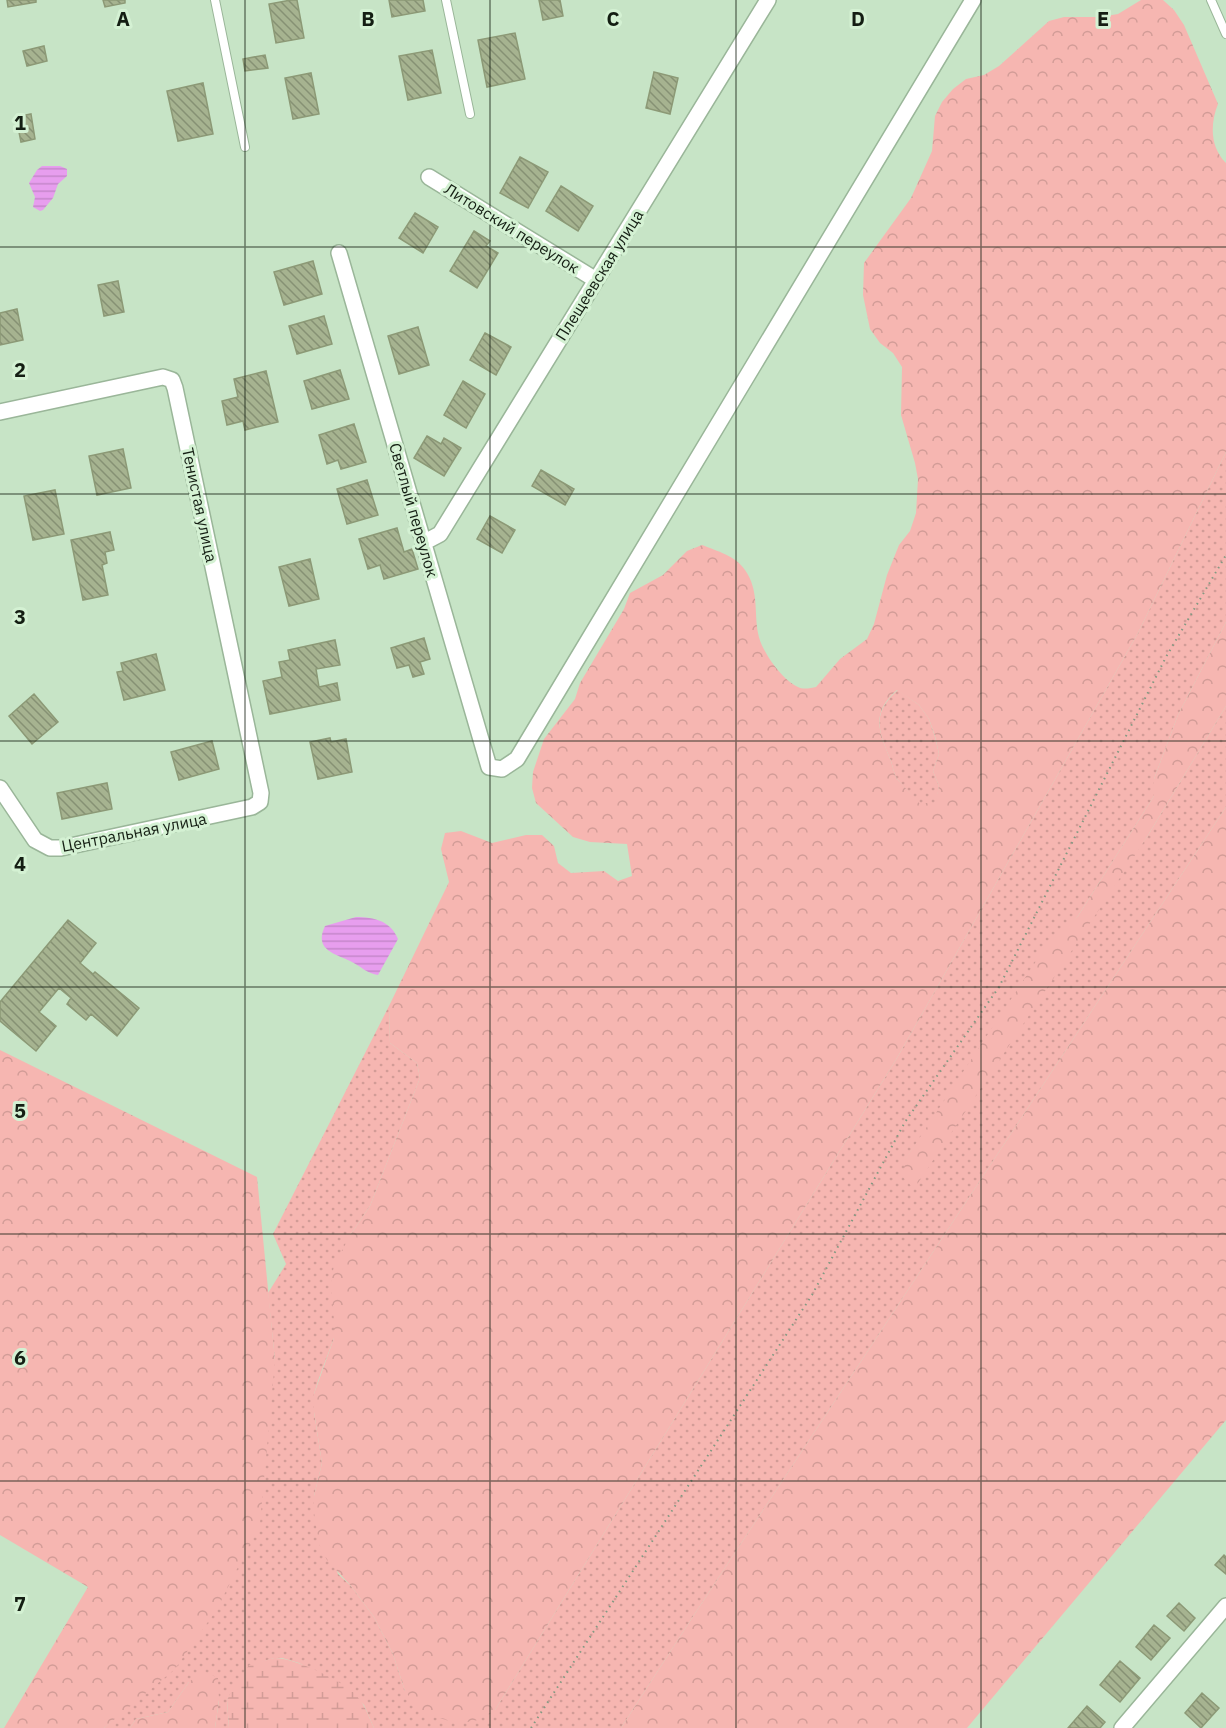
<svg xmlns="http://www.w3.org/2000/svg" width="1226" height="1728" viewBox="0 0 1226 1728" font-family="'IBM Plex Sans',sans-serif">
<defs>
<pattern id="grass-dots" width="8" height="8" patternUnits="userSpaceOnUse" patternTransform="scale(1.5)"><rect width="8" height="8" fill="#f6b6b1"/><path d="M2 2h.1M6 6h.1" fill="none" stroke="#d29c97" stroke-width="1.8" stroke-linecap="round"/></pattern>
<pattern id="forest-crowns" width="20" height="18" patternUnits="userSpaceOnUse" patternTransform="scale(1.5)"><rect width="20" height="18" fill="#f6b6b1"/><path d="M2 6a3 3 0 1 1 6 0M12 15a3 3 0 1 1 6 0" fill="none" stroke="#d29c97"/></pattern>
<pattern id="wetland-marsh" width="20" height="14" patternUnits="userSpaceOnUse" patternTransform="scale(1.5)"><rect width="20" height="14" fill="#f6b6b1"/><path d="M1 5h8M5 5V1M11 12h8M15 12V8" fill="none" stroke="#d29c97"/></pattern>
<pattern id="water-rules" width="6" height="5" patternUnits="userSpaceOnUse" patternTransform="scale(1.5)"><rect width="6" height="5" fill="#e79eee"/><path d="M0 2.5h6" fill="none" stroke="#c588cb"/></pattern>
<pattern id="building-back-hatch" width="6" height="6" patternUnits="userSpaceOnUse" patternTransform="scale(1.5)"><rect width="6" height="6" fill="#a6b390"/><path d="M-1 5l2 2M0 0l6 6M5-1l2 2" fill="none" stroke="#869174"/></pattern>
</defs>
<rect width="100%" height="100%" fill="#c7e4c6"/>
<path fill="url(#grass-dots)" d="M1226 452V622L1178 715 1154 779V796L1078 916 1068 928 905 1160 1147 837 1226 706V807L692 1618 621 1728H374L364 1705 345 1687 299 1663 282 1658H274L249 1666 227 1700 229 1728H215L219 1700 189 1682 168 1712 136 1719 130 1728H104L125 1709 275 1360 268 1293 286 1264 273 1234 389 1006 390 1043 417 1063 420 1078 370 1206 351 1234 334 1321V1338L319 1378 314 1394V1412L322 1463 314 1496 338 1574 351 1586 374 1617 393 1654 405 1691 495 1710 897 1058 1138 633Z
M898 690 919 705 929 719 935 737 939 754 933 771 939 786 936 803 919 804C912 795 904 787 897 779 894 774 893 767 891 761 879 732 870 714 898 690Z"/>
<path fill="url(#forest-crowns)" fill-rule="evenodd" d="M1141 0H1163L1174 10 1184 25 1218 104C1210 124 1210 147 1226 163V452L1138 633 897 1058 495 1710 478 1720 462 1723 428 1716 415 1704 405 1691 393 1654 374 1617 351 1586 327 1560 319 1544 314 1512V1496L322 1463 314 1412V1394L334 1338V1321L331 1283 334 1265 351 1234 370 1206 420 1078 417 1063 390 1043 389 1006 449 882 441 849 445 833 461 831 492 843 526 835H542L554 846 558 863 571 873 604 871 618 881 632 876 627 844 590 842 573 837 536 803 532 788 533 772 544 739 575 699 580 683 624 609 630 593 663 575 687 551 702 545C717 551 736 556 745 570 759 590 754 611 758 633 761 651 782 680 798 687 803 690 811 688 816 687L840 659 867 639 874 624 887 575 899 545 910 531 916 513 918 479 915 463 901 415 902 367 893 353 880 343 870 329 863 295 864 263 911 198 932 151 935 116 942 102 953 89 966 79 984 75 999 66 1049 21 1064 17H1100L1118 14ZM897 690 919 705 929 719 935 736 939 754 933 771 939 786 935 803H919C912 794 904 787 897 779 894 774 893 767 891 761 879 732 870 714 897 690Z
M1226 622V706L1147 837 914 1189 903 1177 905 1160 1042 952 1078 916 1154 796V779L1178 715Z
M1226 807V1420L967 1728H621L692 1618Z
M0 1050 257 1177 275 1360 260 1523 217 1609 175 1669 104 1728H4L88 1587 0 1535Z
M203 1671 218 1678 219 1700 215 1728H130L136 1719 168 1712 189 1682Z"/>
<path fill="url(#wetland-marsh)" d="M274 1658C292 1657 338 1679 352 1691 364 1701 368 1715 374 1728H229L227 1700 235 1685 249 1665Z"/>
<path fill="url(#water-rules)" d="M42 166H60L67 169V176L58 184 53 198 43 210 40 211 33 207 35 197 29 183 37 170Z
M356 917C374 917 391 921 398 939L378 975C368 974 360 966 352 962 337 954 313 951 325 926Z"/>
<path fill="url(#building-back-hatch)" stroke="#8c9976" stroke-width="1.5" d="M7 0H36V2L8 7Z
M103 0H125V3L105 7Z
M291 0H297L304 38 276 43 269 4Z
M389 0H423L425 11 392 17Z
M539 0H560L563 16 543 20Z
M515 33 525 79 487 87 478 40Z
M44 46 47 61 27 66 23 51Z
M432 50 441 93 408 100 399 56Z
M265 55 268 68 245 71 243 59Z
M654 72 678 78 670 114 646 108Z
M311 73 319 114 293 119 285 78Z
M203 83 213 134 178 141 167 91Z
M31 114 35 139 21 142 16 117Z
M520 157 548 172 528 208 500 193Z
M561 186 593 206 578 231 546 211Z
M415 213 438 227 423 253 399 238Z
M474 231 490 241 486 246 498 253 477 288 450 271Z
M313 261 322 294 284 305 274 272Z
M118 281 124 312 104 316 98 285Z
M17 309 23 340 0 345V313Z
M324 316 332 344 297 354 289 326Z
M418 327 429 365 399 374 388 336Z
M485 333 511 347 496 375 470 360Z
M340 370 349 399 312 409 304 381Z
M266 371 278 422 245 430 243 421 227 425 222 401 238 397 234 379Z
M463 381 485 394 466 428 444 415Z
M354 424 366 462 341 469 338 460 327 464 319 435Z
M427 436 441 444 444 438 461 448 444 476 414 458Z
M123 449 131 488 97 495 89 456Z
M541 470 574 489 565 505 532 486Z
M367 480 378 515 347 524 337 489Z
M55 490 64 534 33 540 24 496Z
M490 516 515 530 502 553 477 539Z
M397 528 404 552 412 549 418 569 384 579 380 565 368 569 359 539Z
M110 532 114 550 105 552 107 563 102 565 108 595 83 600 71 540Z
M310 559 319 599 289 606 279 567Z
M424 638 430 659 420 662 424 674 413 677 409 665 397 668 391 648Z
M335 640 340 665 316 669 319 687 337 683 340 700 270 714 263 681 282 677 279 662 290 660 288 650Z
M156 654 165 690 124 700 117 672 123 671 121 663Z
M34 694 58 722 32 744 9 716Z
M330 738 331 742 346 739 352 772 318 779 310 742Z
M212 741 219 769 179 780 171 752Z
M107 783 112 809 62 819 57 793Z
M68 920 96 943 80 963 93 974 95 972 139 1008 117 1036 91 1014 86 1020 67 1004 71 998 59 988 39 1012 56 1026 36 1051 0 1021V1002Z
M1224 1555 1226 1557V1574L1215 1565Z
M1179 1603 1195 1618 1184 1631 1167 1616Z
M1154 1625 1170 1638 1151 1660 1136 1647Z
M1120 1661 1140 1678 1120 1702 1100 1685Z
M1202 1693 1219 1708 1201 1728 1185 1713Z
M1087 1706 1105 1722 1100 1728H1068Z"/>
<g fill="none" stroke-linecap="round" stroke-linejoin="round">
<g stroke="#9ab699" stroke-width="10">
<path id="service" d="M215 0 245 147
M446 0 470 114
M1211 0 1226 34"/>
</g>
<g stroke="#9ab699" stroke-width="18">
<path id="minor" d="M429 177 596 280
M339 253 489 767 502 769 517 759 973 0
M0 412 163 377 172 380 175 388 261 793 260 802 252 807 61 848H50L35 840 0 788
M423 543 440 534 768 0
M1122 1728 1226 1606"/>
</g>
<path stroke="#839982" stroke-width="2" stroke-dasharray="1.5 4.5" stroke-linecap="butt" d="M531 1728 812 1295 905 1122 999 987 1166 657 1226 555"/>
<use href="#service" stroke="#fff" stroke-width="8"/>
<use href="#minor" stroke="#fff" stroke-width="15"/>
</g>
<path fill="none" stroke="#141e13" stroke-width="1.5" stroke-opacity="0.55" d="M245 0V1728M490 0V1728M736 0V1728M981 0V1728M0 247H1226M0 494H1226M0 741H1226M0 987H1226M0 1234H1226M0 1481H1226"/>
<g text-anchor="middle" stroke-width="6" stroke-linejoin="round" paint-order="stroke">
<g font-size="16" fill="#141e13" stroke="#d4f1d3">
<text transform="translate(512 228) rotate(32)" y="6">Литовский переулок</text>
<text transform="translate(599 275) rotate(-58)" y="6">Плещеевская улица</text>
<text transform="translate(200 505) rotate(78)" y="6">Тенистая улица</text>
<text transform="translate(414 510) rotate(74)" y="6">Светлый переулок</text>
<text transform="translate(134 832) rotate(-11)" y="6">Центральная улица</text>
</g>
</g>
<g font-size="20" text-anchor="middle" font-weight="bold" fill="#141e13" stroke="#d4f1d3" stroke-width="6" stroke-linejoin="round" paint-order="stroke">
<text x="123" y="26">A</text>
<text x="368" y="26">B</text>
<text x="613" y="26">C</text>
<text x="858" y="26">D</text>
<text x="1103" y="26">E</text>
<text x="20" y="130">1</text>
<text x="20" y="377">2</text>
<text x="20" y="624">3</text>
<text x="20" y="871">4</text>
<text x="20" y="1118">5</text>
<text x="20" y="1365">6</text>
<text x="20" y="1611">7</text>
</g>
</svg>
